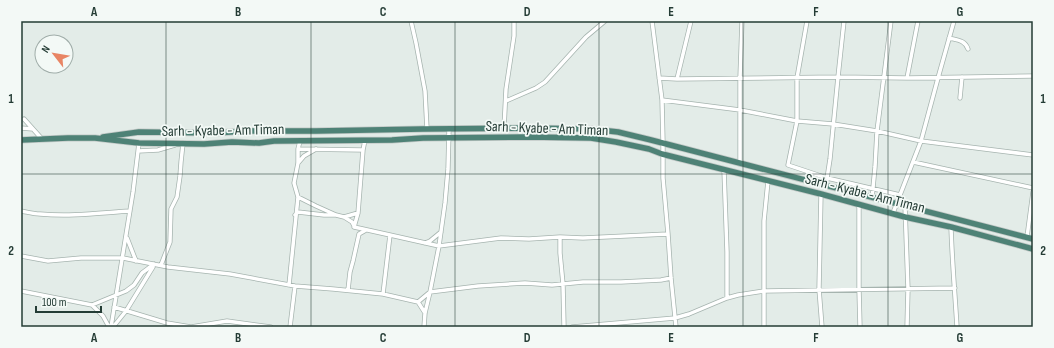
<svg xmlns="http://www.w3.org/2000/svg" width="1054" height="348" viewBox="0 0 1054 348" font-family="'Sofia Sans Condensed',sans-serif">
<rect width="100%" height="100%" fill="#e3ece8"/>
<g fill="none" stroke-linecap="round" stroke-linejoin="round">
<g stroke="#a6b4af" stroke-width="5">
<path id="minor" d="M411 21 416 43 425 91 427 129
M652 21 662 100 663 143V178L668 234 671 278 676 327
M807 21 797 78V121L788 165 827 178 900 195
M949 38C957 40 965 40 968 49
M659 78 677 79 838 77 907 78 1033 76
M907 78 918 21
M677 79 691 21
M960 98 962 77
M662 100 740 110 797 121 833 124 877 131 921 141 1033 155
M506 101 536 88 545 82 586 37 605 21
M24 119 42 139
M21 128 33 129
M504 128 506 89 514 36V21
M298 149 363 150
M138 151 158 150 175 145
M913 162 1033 188
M298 163 304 156 316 149
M740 164V78L742 21
M724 170 727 252V298
M826 185 830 159 838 77 844 21
M821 194 819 289 822 327
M298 197 316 206 336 215 344 217 352 222 354 226
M872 198 875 167 877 131 891 21
M859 204V289L860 327
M905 206 908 289 907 327
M21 211C27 212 33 214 40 214 70 217 100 213 130 211
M893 213 921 141 938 78 954 21
M295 215 298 212 324 215H335
M344 217 358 213
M354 227 358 213 363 150 365 140
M354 227 390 235
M951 227C952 260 955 294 957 327
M560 237V253L563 284 564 327
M1027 237 1033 192
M127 238 136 261
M425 243 430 241 441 232
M21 256 48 261 81 258H123L168 267 230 274 295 286 333 289 383 294 418 302 425 313
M161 265 170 242 171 209 177 197 180 176 181 162 183 143 181 144
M289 285 298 197 294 183 298 163V149L300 141
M348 290 350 272 353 261 359 234 366 230
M21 291 92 305 126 291 134 285 142 273 154 264
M383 294 390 235 439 246 501 238 529 239 560 237 583 238 668 234
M418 302 430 292 478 286 525 283 552 285 583 282H621L661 280 671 278
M92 305 103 316 109 327
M114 307 167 323 191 327 227 321 271 327
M111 327 133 192 139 143
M113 327 126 311 153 267
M290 327 295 286
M424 327 425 313 430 292 439 246 445 203 448 169 449 129
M572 327 675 318 689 314 727 298 738 295 764 291 955 288
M764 327V221L768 181"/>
</g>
<g stroke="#c2c8c6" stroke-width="7">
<path id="trunk" d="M103 137 139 132 216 133 245 131H316L423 129 528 128 591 129 618 132 651 140 1033 239
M21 140 68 138H95L139 143 204 144 232 142 259 143 274 141 392 140 423 138 528 137 591 138 616 142 649 149 662 154 821 194 905 217 951 227 1033 249"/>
</g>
<use href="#minor" stroke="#fff" stroke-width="3.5"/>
<use href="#trunk" stroke="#4e8276" stroke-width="5.5"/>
</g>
<path fill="none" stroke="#243c35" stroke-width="1" stroke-opacity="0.55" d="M166 21V327M311 21V327M455 21V327M599 21V327M743 21V327M888 21V327M21 174H1033"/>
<g text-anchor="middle" stroke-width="3.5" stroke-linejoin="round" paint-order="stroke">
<g font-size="15" fill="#243c35" stroke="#f3f9f6">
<text transform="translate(547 128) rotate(2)" y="5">Sarh - Kyabe - Am Timan</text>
<text transform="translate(223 130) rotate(-1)" y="5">Sarh - Kyabe - Am Timan</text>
<text transform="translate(865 193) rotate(14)" y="5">Sarh - Kyabe - Am Timan</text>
</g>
</g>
<rect width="1054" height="348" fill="none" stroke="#f3f9f6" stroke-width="44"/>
<g transform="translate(54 54) rotate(301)"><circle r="19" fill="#f3f9f6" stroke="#a0ada9"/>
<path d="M0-3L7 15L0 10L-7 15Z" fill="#e88564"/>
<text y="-6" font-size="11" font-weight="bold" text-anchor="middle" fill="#243c35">N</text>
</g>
<path d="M36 306v6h65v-6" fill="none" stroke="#243c35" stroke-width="2"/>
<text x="42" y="306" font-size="12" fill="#243c35" stroke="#f3f9f6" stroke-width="3" paint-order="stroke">100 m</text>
<rect x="22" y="22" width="1010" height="304" fill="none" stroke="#243c35" stroke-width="1.5"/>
<g font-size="13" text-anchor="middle" font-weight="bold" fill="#243c35">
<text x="94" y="16">A</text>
<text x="238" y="16">B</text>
<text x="383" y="16">C</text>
<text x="527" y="16">D</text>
<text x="671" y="16">E</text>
<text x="816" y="16">F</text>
<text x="960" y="16">G</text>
<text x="11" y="103">1</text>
<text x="1043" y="103">1</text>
<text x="11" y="255">2</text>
<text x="1043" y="255">2</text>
<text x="94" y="342">A</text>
<text x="238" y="342">B</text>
<text x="383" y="342">C</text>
<text x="527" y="342">D</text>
<text x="671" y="342">E</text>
<text x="816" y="342">F</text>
<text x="960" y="342">G</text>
</g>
</svg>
